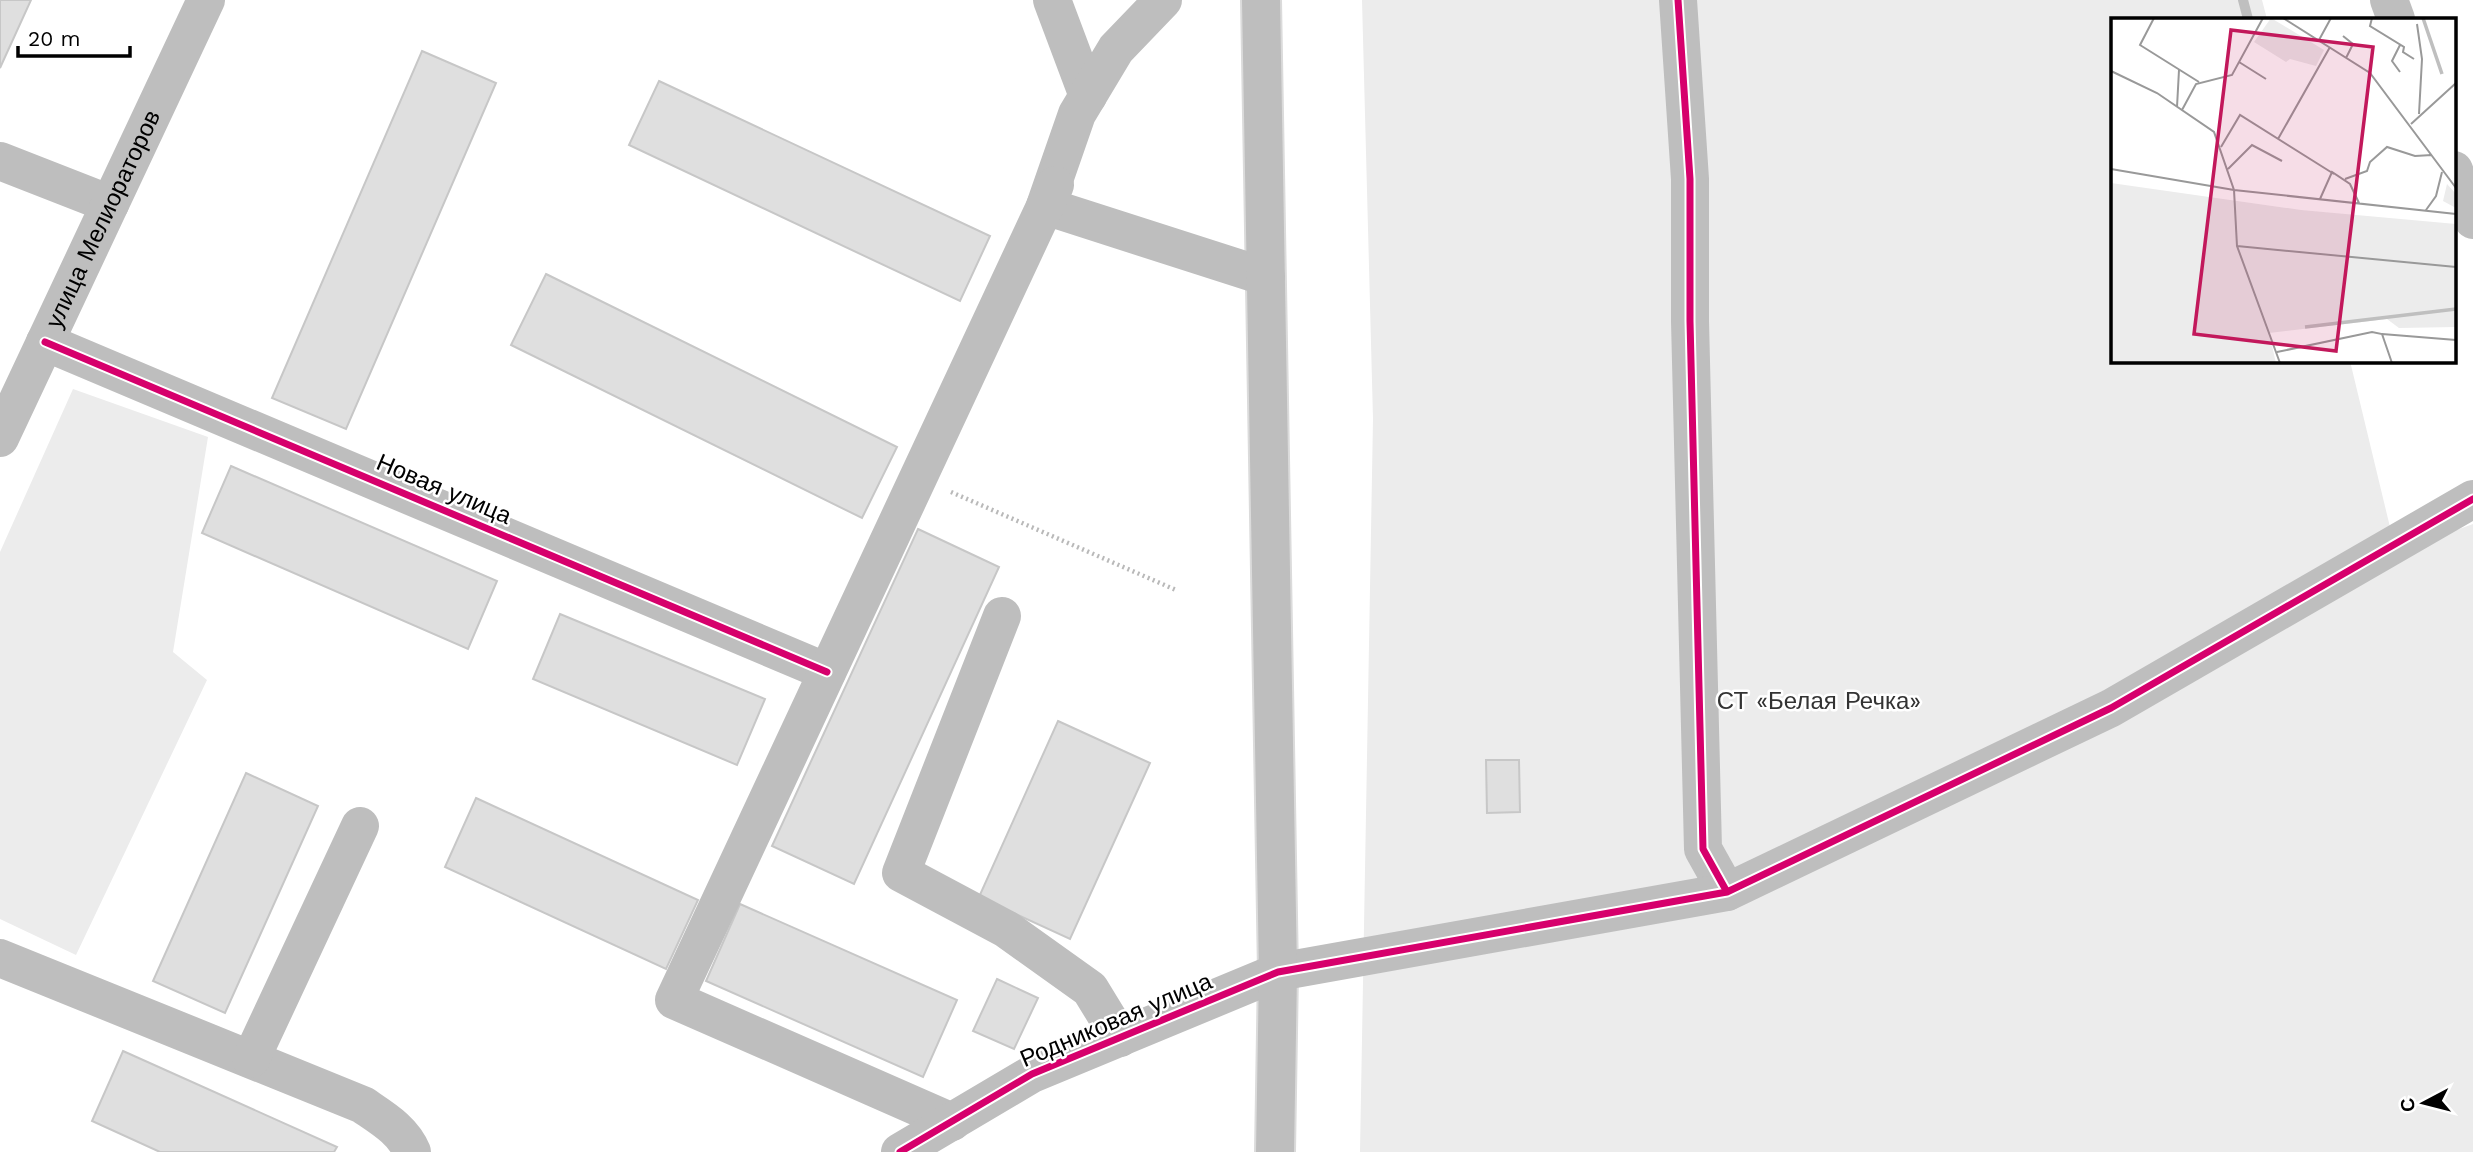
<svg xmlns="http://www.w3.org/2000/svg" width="2473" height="1152" viewBox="0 0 2473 1152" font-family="'Work Sans',sans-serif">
<rect width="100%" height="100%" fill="#fff"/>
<path fill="#ececec" d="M1362 0H2262L2267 19H2112V360L2350 361 2396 552 2473 524V1152H1360L1373 419Z
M73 389 208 437 173 652 207 680 76 955 0 919V552Z"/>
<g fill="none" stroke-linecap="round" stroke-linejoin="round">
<path stroke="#bfbfbf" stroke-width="10" d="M2243 0 2248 19"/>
</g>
<path fill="#dfdfdf" stroke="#c7c7c7" stroke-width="2" d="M0 0H31L0 68Z
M422 51 496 83 346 429 272 398Z
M659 81 990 236 960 301 629 145Z
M546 274 897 447 862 518 511 345Z
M231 466 497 581 468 649 202 533Z
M918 529 999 567 854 884 772 846Z
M560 614 765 699 737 765 533 679Z
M1058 721 1150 763 1070 939 979 897Z
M1486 760H1519L1520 812 1487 813Z
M246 773 318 806 225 1013 153 981Z
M476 798 698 900 666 969 445 867Z
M740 904 957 1000 923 1077 706 981Z
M997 979 1038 998 1014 1049 973 1031Z
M123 1051 337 1147 334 1152H160L92 1121Z"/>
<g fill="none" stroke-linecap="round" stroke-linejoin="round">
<g stroke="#dbdbdb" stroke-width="42">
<path id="major" d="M1261 0 1278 972 1275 1152"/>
</g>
<path stroke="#b9b9b9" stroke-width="4.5" stroke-dasharray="2 3.5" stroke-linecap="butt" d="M951 492 1176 590"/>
<g stroke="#bebebe" stroke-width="38">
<path d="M1052 0 1088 96"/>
<path d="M1163 0 1116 49 1077 114 1045 206 1266 277"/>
<path d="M1678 0 1690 179V321L1703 849 1727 892"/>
<path d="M2389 0 2396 19"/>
<path d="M0 161 110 204"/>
<path d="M2454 170 2473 220"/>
<path d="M45 342 827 672"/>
<path id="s1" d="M0 438 206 0"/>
<path d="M1002 616 901 873 1006 929 1090 989 1120 1038"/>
<path d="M0 958 363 1105C382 1118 403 1130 412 1152"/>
<path d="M251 1059 360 826"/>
<path d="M952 1122 674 1000 1055 185"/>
<path d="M900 1152 1032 1074 1278 972 1727 892 2111 708 2473 499"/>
</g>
<use href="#major" stroke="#bebebe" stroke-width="38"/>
<g stroke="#fff" stroke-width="11">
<path id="cycleway" d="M1678 0 1690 179V321L1703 849 1727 892
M45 342 827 672
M900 1152 1032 1074 1278 972 1727 892 2111 708 2473 499"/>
</g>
<use href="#cycleway" stroke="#d6006c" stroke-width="7"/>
</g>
<g text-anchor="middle" stroke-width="5" stroke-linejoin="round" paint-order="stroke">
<g font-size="24" fill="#000" stroke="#fff">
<text dy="8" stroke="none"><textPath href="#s1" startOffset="242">улица Мелиораторов</textPath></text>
<text transform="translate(444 489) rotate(23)" y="8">Новая улица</text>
<text transform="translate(1116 1020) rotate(-23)" y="8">Родниковая улица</text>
</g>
<g font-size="24" fill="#333" stroke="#fff">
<text x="1819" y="709">СТ «Белая Речка»</text>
</g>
</g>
<g transform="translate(2111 18)">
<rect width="345" height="345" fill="#fff"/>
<path d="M160 0 213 32 205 48 179 41 175 44 143 24ZM0 165 190 192 345 206V309L288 310 276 301 158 315 165 345H0ZM336 166 345 176V190L332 183Z" fill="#ececec"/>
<path fill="none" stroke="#bfbfbf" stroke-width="3.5" d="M312 0 331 56M194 309 345 291"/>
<path fill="none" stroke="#999" stroke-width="2" d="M43 0 29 27 88 64M172 0 259 55 345 170M261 0 259 8 293 29 292 34 303 41M306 6 311 41 308 96M232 18 242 26 235 40M208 22 220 0M128 44 155 61M0 53 46 75 103 114 123 172 126 228 169 345M289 54 281 43 289 27M66 89 68 52M71 92 85 66 121 57 152 0M300 106 345 65M167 121 219 29M110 129 129 97 223 156M0 151 123 172 345 196M117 151 141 127 171 143M234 161 256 153 259 144 276 129 304 138 321 137M209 181 221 154 239 166 248 185M315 192 325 178 331 154M126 228 345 249M271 316 345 322M166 334 261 314 271 316 281 345"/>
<path fill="#c2185b" fill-opacity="0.15" stroke="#c2185b" stroke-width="3.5" d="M120 12 262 29 225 333 83 316Z"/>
<rect width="345" height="345" fill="none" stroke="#000" stroke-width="3.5"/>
</g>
<g transform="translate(2424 1103) rotate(263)" stroke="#ffffff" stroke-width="5" paint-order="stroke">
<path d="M0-5L12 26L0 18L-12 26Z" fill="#000000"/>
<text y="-10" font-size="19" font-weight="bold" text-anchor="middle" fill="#000000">С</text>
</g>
<path d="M18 46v10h112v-10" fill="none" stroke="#000000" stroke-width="3.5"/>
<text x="28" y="46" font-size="21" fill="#000000" stroke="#ffffff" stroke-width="5" paint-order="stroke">20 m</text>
</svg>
